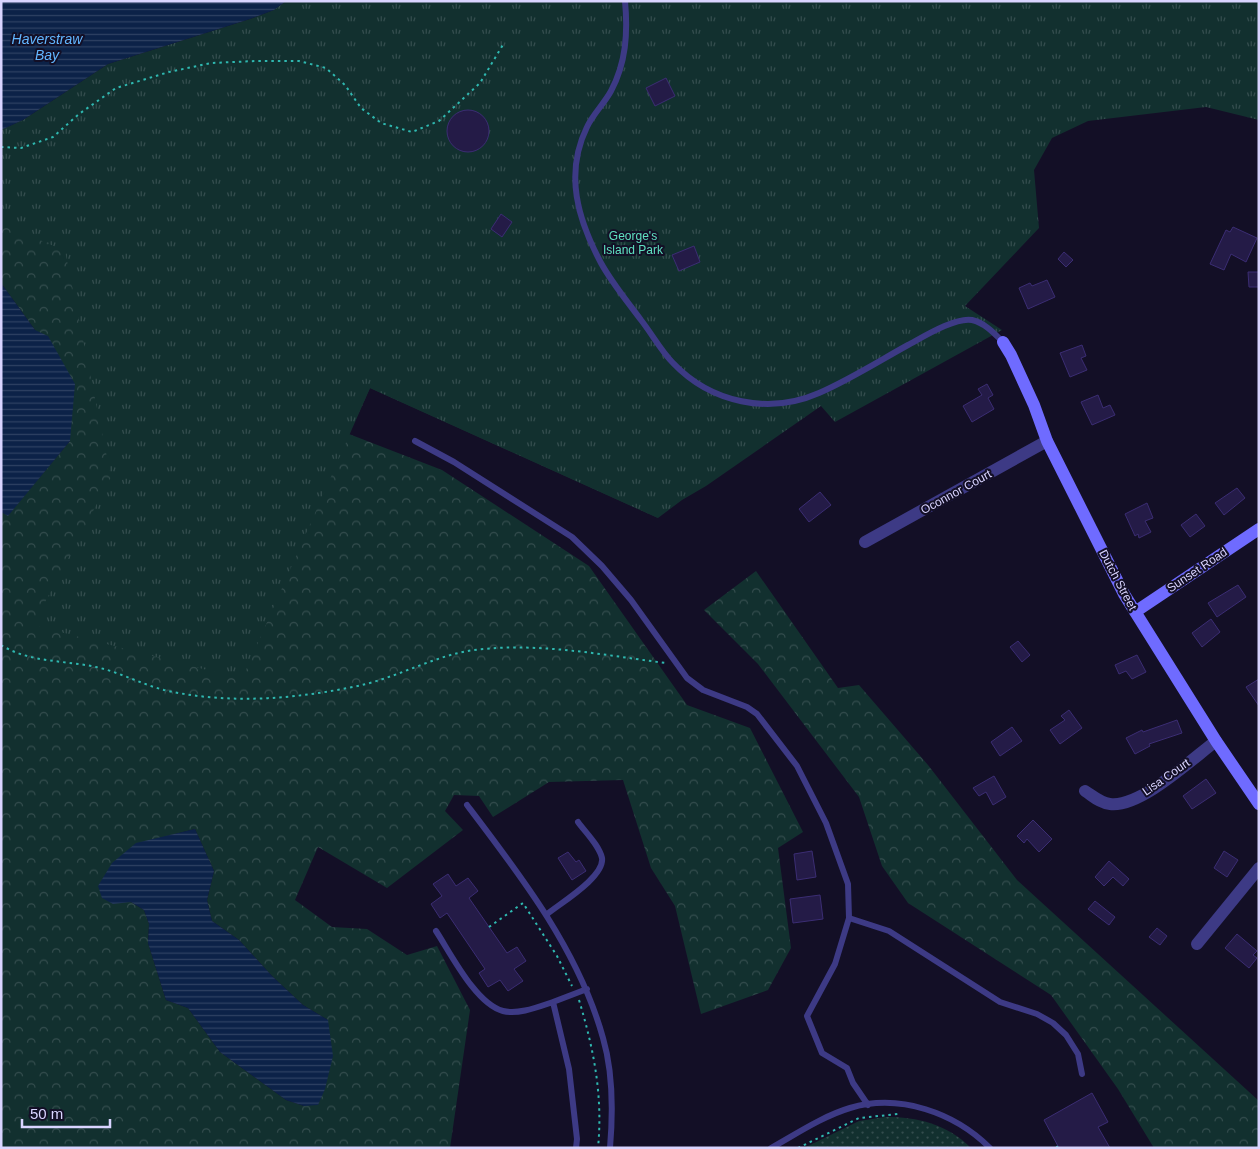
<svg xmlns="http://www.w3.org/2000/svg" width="1260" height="1149" viewBox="0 0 1260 1149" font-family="Helvetica,sans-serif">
<defs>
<pattern id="grass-dots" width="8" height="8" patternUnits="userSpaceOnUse" patternTransform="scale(1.25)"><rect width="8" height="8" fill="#12302f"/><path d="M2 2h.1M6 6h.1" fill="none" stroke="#344d4e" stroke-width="1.8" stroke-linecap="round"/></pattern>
<pattern id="forest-crowns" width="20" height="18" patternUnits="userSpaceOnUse" patternTransform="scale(1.25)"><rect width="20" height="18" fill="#12302f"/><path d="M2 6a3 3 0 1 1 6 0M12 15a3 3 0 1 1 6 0" fill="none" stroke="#344d4e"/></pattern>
<pattern id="park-tufts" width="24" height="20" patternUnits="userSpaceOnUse" patternTransform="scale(1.25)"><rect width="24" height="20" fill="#12302f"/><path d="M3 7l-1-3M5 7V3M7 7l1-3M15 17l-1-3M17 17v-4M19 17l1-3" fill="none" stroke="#344d4e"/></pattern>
<pattern id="water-rules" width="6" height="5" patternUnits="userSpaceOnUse" patternTransform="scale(1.25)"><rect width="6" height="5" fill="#0c2248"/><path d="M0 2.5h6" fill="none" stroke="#2f4163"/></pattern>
</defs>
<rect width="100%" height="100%" fill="#130f26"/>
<path fill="url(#grass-dots)" d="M885 1117C918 1117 947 1124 971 1148H804L859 1121Z"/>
<path fill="url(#forest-crowns)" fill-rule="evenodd" d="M286 1 658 518 370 388 349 434 442 470 589 566 687 705 750 728 803 832 778 848 791 948 768 990 701 1014 675 906 651 868 623 780 549 782 493 817 479 796 454 795 445 811 463 830 387 888 318 847 295 900 332 927 367 929 407 955 437 946 470 1010 450 1148H1V512L8 515 70 441 35 330 1 283V130L274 10ZM195 829 214 871 207 900 212 921 239 940 272 976 303 1005 328 1020 304 1106 286 1100 220 1052 188 1008 166 1000 148 943 149 924 144 910 131 902 167 836Z
M756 571 838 688 859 685 928 765 1017 880 1259 1101V1148H1154L1118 1089 1051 995 908 903 882 866 859 797 758 664 704 610Z"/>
<path fill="url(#park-tufts)" d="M286 1H1259V120L1206 107 1088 121 1052 138 1034 170 1039 228 965 306 1002 330 835 422 821 406 706 486 682 500 658 518 370 388 242 679 33 625 111 477 65 251 1 223V130L23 120 108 64 250 19 274 10Z"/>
<path fill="url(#water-rules)" d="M1 1H286L274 10 250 19 108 64 23 120 1 130Z
M1 283 35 330 48 336 75 384 70 441 8 516 1 512Z
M195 829 214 871 207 900 212 921 239 940 272 976 303 1005 328 1020 333 1056 325 1089 318 1105 304 1106 286 1100 220 1052 188 1008 166 1000 148 943 149 924 144 910 131 902 113 904 102 898 98 886 112 863 136 843Z"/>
<path fill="#241b47" stroke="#3b2d73" d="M666 78 675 96 655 106 646 88Z
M447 131a21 21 0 1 1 42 0a21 21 0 1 1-42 0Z
M501 214 512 222 502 237 491 229Z
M1233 227 1257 238 1246 262 1231 254 1224 270 1210 264 1226 230 1230 232Z
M694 246 700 262 679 271 672 255Z
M1064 252 1073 260 1066 267 1058 259Z
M1248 272H1259V287H1249Z
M1047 280 1055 297 1028 309 1019 288 1030 283 1032 286Z
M1082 345 1086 356 1081 358 1087 370 1070 377 1060 353Z
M987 384 993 395 988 398 994 409 972 422 963 406 982 395 978 389Z
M1098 395 1103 408 1110 405 1115 415 1092 425 1081 402Z
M1237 488 1245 498 1224 515 1215 503Z
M820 492 831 505 809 522 799 509Z
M1147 503 1153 518 1145 521 1151 532 1139 538 1138 534 1135 536 1125 514Z
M1196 514 1205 526 1190 537 1181 525Z
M1238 585 1246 597 1217 617 1208 603Z
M1211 619 1220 632 1202 647 1192 633Z
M1018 641 1030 655 1022 662 1010 647Z
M1137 655 1146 672 1132 679 1126 671 1119 674 1115 665Z
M1259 679V706L1246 687Z
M1069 710 1082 728 1060 744 1050 730 1065 720 1061 716Z
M1177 720 1182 733 1149 744 1150 746 1135 754 1126 738 1142 730 1143 732Z
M1012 727 1022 741 1000 756 991 742Z
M994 776 1006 797 993 805 986 792 979 796 973 788Z
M1206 779 1216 793 1192 809 1183 796Z
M1033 820 1052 839 1039 852 1027 839 1024 843 1017 836Z
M812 851 816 877 797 880 794 854Z
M1224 851 1238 860 1227 877 1214 868Z
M568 852 576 862 579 860 586 871 572 880 558 858Z
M1109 861 1129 879 1123 886 1113 877 1104 886 1095 877Z
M448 874 456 886 468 878 478 891 469 898 507 953 517 947 526 961 514 969 523 981 508 991 500 980 488 987 479 973 485 969 447 913 440 918 431 904 442 896 433 884Z
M820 895 823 919 793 923 790 899Z
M1095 901 1115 917 1109 925 1088 909Z
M1157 928 1167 936 1160 945 1149 937Z
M1237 934 1257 951 1253 955 1257 958 1249 968 1225 948Z
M1092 1093 1108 1122 1098 1127 1110 1148H1059L1044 1120Z"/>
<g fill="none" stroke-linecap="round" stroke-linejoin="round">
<path stroke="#2fb8b0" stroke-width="2" stroke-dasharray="2.5 4" stroke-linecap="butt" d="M1 147 21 148 53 137 79 114 116 88 169 72 211 63 256 61H299L326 68 345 85 361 108 381 123 412 132 439 121 480 83 504 43
M1 645C30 663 64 660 96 667 119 672 141 684 164 690 229 705 298 699 362 685 400 676 437 655 474 650 539 642 602 655 666 663
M489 927 523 903 557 956 572 986
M579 1000C594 1050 603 1096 598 1148
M798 1148 859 1118 898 1114
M1056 1148 1058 1146"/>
<path stroke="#3d3a85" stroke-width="6" d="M625 1C628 33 626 63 611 91 604 104 593 114 587 127 564 174 578 220 601 263 612 283 627 301 641 320 652 334 661 351 673 363 711 403 769 415 819 393 849 380 879 361 908 345 923 337 955 317 972 320 985 323 994 333 1003 342
M415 441 454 462 572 537 602 566 631 600 687 678 703 690 747 707 757 714 797 766 826 823 848 884 849 918 835 964 807 1016 822 1053 847 1068 853 1083 868 1105
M467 805C521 876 579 951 603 1038 613 1072 613 1113 610 1148
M546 915C559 904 605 877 602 858 599 845 585 832 578 822
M849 918 889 931 1000 1002 1037 1014 1053 1023 1066 1035 1078 1054 1082 1074
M436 931C451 954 476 1004 503 1011 518 1015 538 1007 553 1002
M576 1148 577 1139 569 1069 553 1002 587 989
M771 1148C796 1134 823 1116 850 1108 900 1093 955 1113 990 1148"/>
<path stroke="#3d3a85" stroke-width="12" d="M865 542 1047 441
M1085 791C1093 796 1100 803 1110 804 1140 808 1192 759 1216 741
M1197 944 1259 868"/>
<path stroke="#6f6bff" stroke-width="12" d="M1003 342 1011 355 1034 405 1047 441 1124 594 1216 741 1259 804
M1135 612 1259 529"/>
</g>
<g text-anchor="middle" stroke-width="4" stroke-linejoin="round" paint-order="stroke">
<g font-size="12" fill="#5fe0c0" stroke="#130f26">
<text x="633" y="240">George's<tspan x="633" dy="14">Island Park</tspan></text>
</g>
<g font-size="12" fill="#d9d4ff" stroke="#130f26">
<text transform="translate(956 492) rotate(-29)" y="4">Oconnor Court</text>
<text transform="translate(1197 570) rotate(-34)" y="4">Sunset Road</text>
<text transform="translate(1118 580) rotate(62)" y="4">Dutch Street</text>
<text transform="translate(1166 777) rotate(-35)" y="4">Lisa Court</text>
</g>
<g font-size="14" font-style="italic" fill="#62b6ff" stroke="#130f26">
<text x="47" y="44">Haverstraw<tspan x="47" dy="16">Bay</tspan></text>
</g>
</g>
<rect width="1260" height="1149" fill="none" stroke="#d9d4ff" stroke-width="5"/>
<path d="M22 1119v8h88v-8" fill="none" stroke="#d9d4ff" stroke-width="2.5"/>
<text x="30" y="1119" font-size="15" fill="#d9d4ff" stroke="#130f26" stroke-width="4" paint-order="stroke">50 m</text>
</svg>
